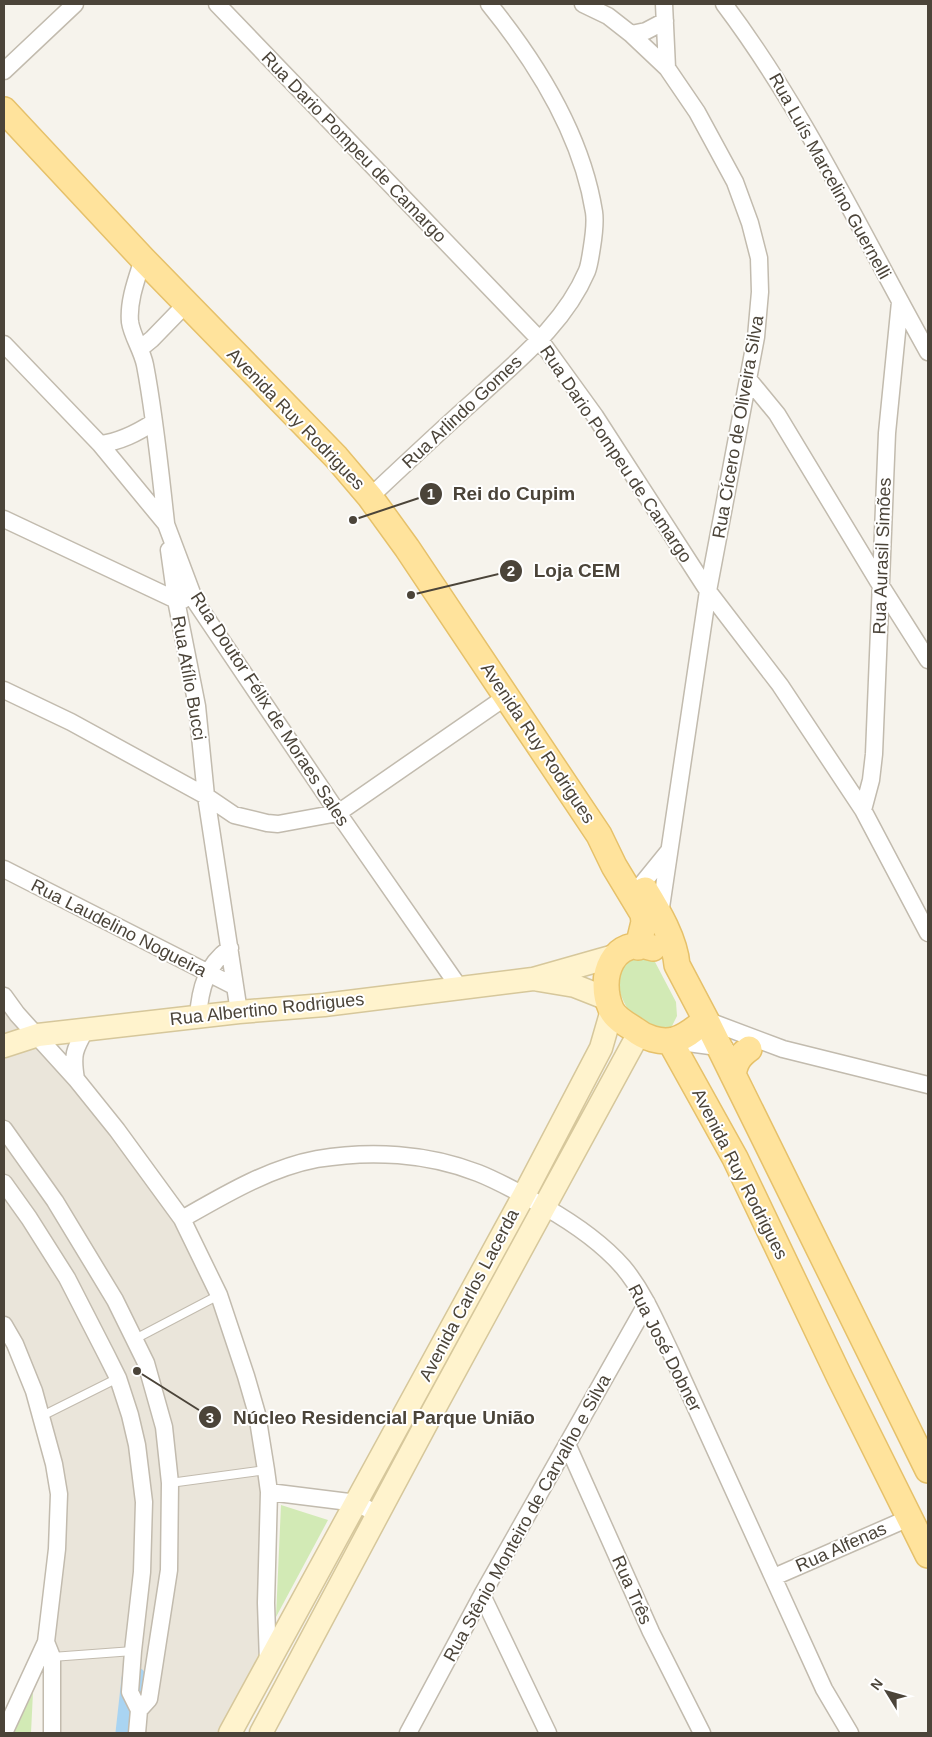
<svg xmlns="http://www.w3.org/2000/svg" width="932" height="1737" viewBox="0 0 932 1737" font-family="Arial,sans-serif">
<rect width="100%" height="100%" fill="#f6f3ec"/>
<path fill="#eae5da" d="M4 984 13 1002 186 1220 252 1401 270 1485 264 1678 235 1733H51L60 1470 4 1322Z"/>
<path fill="#d2eab5" d="M625 956 654 960 676 1002 677 1016 671 1028 656 1034C628 1016 625 1008 615 978Z
M281 1505 328 1520 276 1617Z
M33 1692 31 1733H14Z"/>
<g fill="none" stroke-linecap="round" stroke-linejoin="round">
<path stroke="#a9d4f2" stroke-width="25" d="M128 1733 134 1679"/>
<g stroke="#c2bbae" stroke-width="10">
<path id="lane" d="M135 1339 219 1295
M42 1416 118 1378
M170 1483 266 1470
M52 1657 133 1651"/>
</g>
<g stroke="#c2bbae" stroke-width="19">
<path id="street" d="M217 4 540 340 595 416 708 591 780 685 863 810 928 933
M583 4 608 16 631 34 667 68 697 112 735 182 750 223 759 258 760 292 756 337 708 591 660 914
M664 4 667 68
M724 4C804 110 863 236 928 352
M631 34 646 31 665 21
M4 71 75 4
M143 259C137 278 128 301 130 322 132 336 142 350 145 365 155 417 160 470 166 523
M4 344 100 444 166 524 195 601 338 813 459 987
M141 348 152 339 186 304
M749 380 777 414 881 586 928 660
M100 444C120 442 137 433 154 422
M370 497C405 464 440 431 476 399 517 361 564 325 587 271 589 266 590 259 591 253 593 240 596 225 594 212 582 136 536 62 489 4
M4 519 176 600H183
M169 550 176 600 197 706 206 796 239 1012
M4 690 71 722 206 796 234 815 267 823 278 824 338 813 507 696
M863 810 871 780 874 754 887 433 900 302
M4 869 234 986
M642 884 668 852
M4 996 17 1014 76 1079 117 1130 182 1219 219 1295 246 1376 257 1414 266 1470 269 1492 266 1603 268 1662
M198 1017C200 989 206 965 230 948
M706 1020 783 1049 928 1085
M673 1041 725 1048
M76 1079C72 1055 74 1050 86 1029
M4 1129 55 1201 115 1300 146 1363 164 1427 170 1483 169 1570 149 1699 139 1710 137 1733
M4 1183 29 1218 67 1278 106 1354 118 1378 130 1415 137 1445 144 1502 142 1572 133 1651 130 1692 139 1710
M182 1219C224 1195 269 1168 317 1159 370 1150 427 1153 478 1173 501 1182 523 1195 545 1207 573 1223 602 1243 623 1267 644 1292 657 1324 671 1353L824 1689 850 1733
M4 1325 15 1344 34 1391 54 1464 59 1494 57 1549 46 1642 52 1657V1733
M567 1444 651 1632 702 1733
M269 1492 357 1503 379 1515
M774 1577 909 1518
M482 1595 548 1733
M4 1733 46 1642
M408 1733 482 1595 647 1303"/>
</g>
<g stroke="#d6c79b" stroke-width="25">
<path id="secondary" d="M539 980 575 986 608 999
M4 1046 38 1035 239 1012 324 1005 533 979 614 956
M230 1733 524 1195 601 1048 612 1010
M261 1733 433 1411 639 1033"/>
</g>
<g stroke="#e6c16a" stroke-width="28">
<path id="primary" d="M4 110 143 259 336 457 370 497 407 548 599 835 614 866 643 914 644 922 638 947
M645 890C658 911 675 940 677 965L706 1020 928 1470
M653 948C613 935 597 977 611 1009 615 1018 626 1024 634 1029 645 1038 660 1043 674 1040 686 1037 697 1027 706 1020
M670 1041 735 1158 840 1378 928 1555
M733 1075C735 1063 738 1057 749 1049"/>
</g>
<use href="#lane" stroke="#fff" stroke-width="8"/>
<use href="#street" stroke="#fff" stroke-width="16"/>
<use href="#secondary" stroke="#fff3cd" stroke-width="22"/>
<use href="#primary" stroke="#ffe39c" stroke-width="25"/>
</g>
<g text-anchor="middle" stroke-width="4" stroke-linejoin="round" paint-order="stroke">
<g font-size="18" fill="#4b4439" stroke="#fff">
<text transform="translate(354 147) rotate(46)" y="6">Rua Dario Pompeu de Camargo</text>
<text transform="translate(830 176) rotate(61)" y="6">Rua Luís Marcelino Guernelli</text>
<text transform="translate(462 412) rotate(-43)" y="6">Rua Arlindo Gomes</text>
<text transform="translate(296 419) rotate(46)" y="6">Avenida Ruy Rodrigues</text>
<text transform="translate(738 427) rotate(-80)" y="6">Rua Cícero de Oliveira Silva</text>
<text transform="translate(616 454) rotate(56)" y="6">Rua Dario Pompeu de Camargo</text>
<text transform="translate(882 556) rotate(-88)" y="6">Rua Aurasil Simões</text>
<text transform="translate(189 678) rotate(80)" y="6">Rua Atílio Bucci</text>
<text transform="translate(270 709) rotate(57)" y="6">Rua Doutor Félix de Moraes Sales</text>
<text transform="translate(538 743) rotate(56)" y="6">Avenida Ruy Rodrigues</text>
<text transform="translate(119 928) rotate(27)" y="6">Rua Laudelino Nogueira</text>
<text transform="translate(267 1009) rotate(-6)" y="6">Rua Albertino Rodrigues</text>
<text transform="translate(740 1174) rotate(63)" y="6">Avenida Ruy Rodrigues</text>
<text transform="translate(469 1295) rotate(-62)" y="6">Avenida Carlos Lacerda</text>
<text transform="translate(665 1348) rotate(63)" y="6">Rua José Dobner</text>
<text transform="translate(527 1518) rotate(-61)" y="6">Rua Stênio Monteiro de Carvalho e Silva</text>
<text transform="translate(841 1547) rotate(-24)" y="6">Rua Alfenas</text>
<text transform="translate(632 1590) rotate(66)" y="6">Rua Três</text>
</g>
</g>
<path fill="none" stroke="#4b4439" stroke-width="2" d="M353 520L431 494M411 595L511 571M137 1371L210 1417"/>
<g fill="#4b4439" stroke="#fff" stroke-width="2">
<circle cx="353" cy="520" r="5"/>
<circle cx="411" cy="595" r="5"/>
<circle cx="137" cy="1371" r="5"/>
<circle cx="431" cy="494" r="12"/>
<circle cx="511" cy="571" r="12"/>
<circle cx="210" cy="1417" r="12"/>
</g>
<g font-size="15" text-anchor="middle" font-weight="bold" fill="#fff">
<text x="431" y="499">1</text>
<text x="511" y="576">2</text>
<text x="210" y="1423">3</text>
</g>
<g font-size="19" text-anchor="middle" font-weight="bold" fill="#4b4439" stroke="#fff" stroke-width="4" stroke-linejoin="round" paint-order="stroke">
<text x="514" y="500">Rei do Cupim</text>
<text x="577" y="577">Loja CEM</text>
<text x="384" y="1424">Núcleo Residencial Parque União</text>
</g>
<rect width="932" height="1737" fill="none" stroke="#4b4439" stroke-width="10"/>
<g transform="translate(887 1692) rotate(307)" stroke="#ffffff" stroke-width="4" paint-order="stroke">
<path d="M0-4L9 19L0 12L-9 19Z" fill="#4b4439"/>
<text y="-8" font-size="14" font-weight="bold" text-anchor="middle" fill="#4b4439">N</text>
</g>
</svg>
